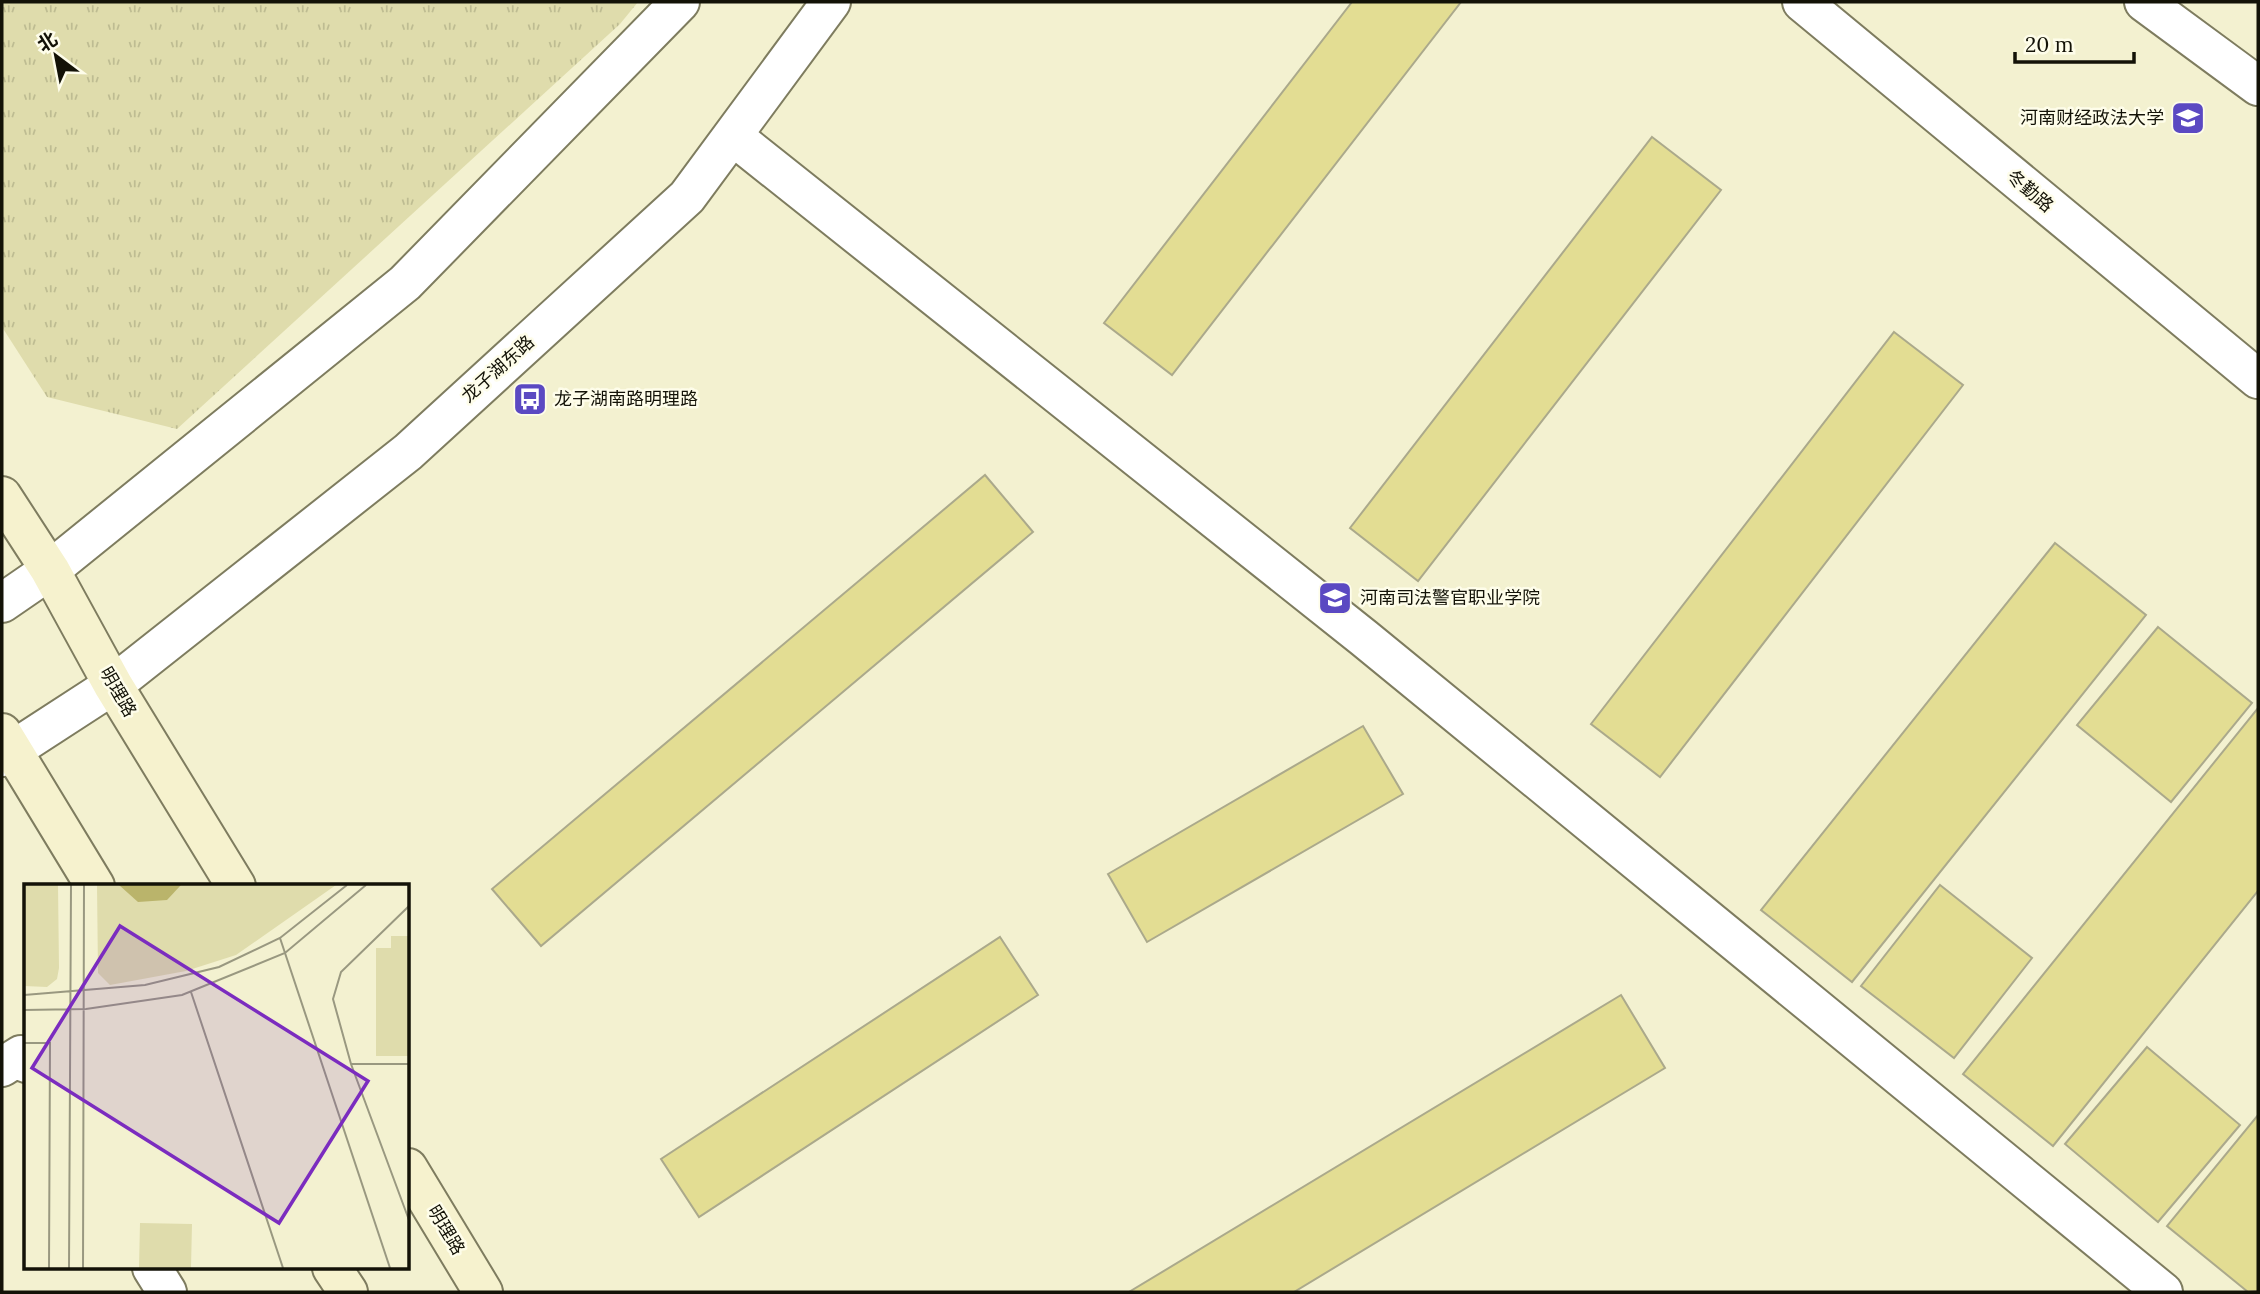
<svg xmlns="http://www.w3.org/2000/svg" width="2260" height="1294" viewBox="0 0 2260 1294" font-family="Lora,'Noto Sans SC',serif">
<defs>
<pattern id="park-tufts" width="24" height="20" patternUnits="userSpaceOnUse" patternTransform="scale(1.75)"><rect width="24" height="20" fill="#dfdcac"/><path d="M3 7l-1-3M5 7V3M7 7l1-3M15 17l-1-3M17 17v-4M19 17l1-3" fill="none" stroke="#bebc92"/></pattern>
</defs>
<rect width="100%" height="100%" fill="#f3f1d0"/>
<path fill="url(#park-tufts)" d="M2 2H638L620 24 177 429 47 397 2 327Z"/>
<path fill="#e3dd93" stroke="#aba98b" stroke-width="2" d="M1352 2H1461L1172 375 1104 323Z
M1652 137 1721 190 1418 581 1350 528Z
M1894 332 1963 385 1660 777 1591 724Z
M985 475 1033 532 541 946 492 889Z
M2055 543 2146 615 1852 982 1761 910Z
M2158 627 2252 703 2171 802 2077 725Z
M2258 708V891L2053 1146 1963 1074Z
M1363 726 1403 794 1147 942 1108 874Z
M1940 885 2032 958 1954 1058 1861 986Z
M1000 937 1038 995 699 1217 661 1159Z
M1621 995 1665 1068 1294 1292H1129Z
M2147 1047 2240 1125 2158 1222 2065 1144Z
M2258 1115V1291L2248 1292 2167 1226Z"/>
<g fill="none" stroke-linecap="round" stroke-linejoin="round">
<g stroke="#7e7c5f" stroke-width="42">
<path id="minor" d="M1802 2 2258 379
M2144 2 2258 86
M734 137 1364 638 2163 1292
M2 1067 21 1055 26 1063
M152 1268 167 1292"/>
</g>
<g stroke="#7e7c5f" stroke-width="42">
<path id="tertiary" d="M2 603 50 570 405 283 680 2
M2 757 113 685 408 452 687 197 831 2"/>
</g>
<g stroke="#7e7c5f" stroke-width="42">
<path id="secondary" d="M2 496 50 570 113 685 236 886
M2 733 95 886
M408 1168 483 1292
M332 1268 348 1292"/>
</g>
<use href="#minor" stroke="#fff" stroke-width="38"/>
<use href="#tertiary" stroke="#fff" stroke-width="38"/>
<use href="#secondary" stroke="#f6f2ce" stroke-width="38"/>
</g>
<defs>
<g id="university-square" transform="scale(1.75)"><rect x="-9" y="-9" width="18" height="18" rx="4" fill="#5b49c2" stroke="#fefdea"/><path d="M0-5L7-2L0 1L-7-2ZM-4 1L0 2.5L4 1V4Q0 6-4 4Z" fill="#fff"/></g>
<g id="bus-square" transform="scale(1.75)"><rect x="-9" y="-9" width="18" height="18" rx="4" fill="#5b49c2" stroke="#fefdea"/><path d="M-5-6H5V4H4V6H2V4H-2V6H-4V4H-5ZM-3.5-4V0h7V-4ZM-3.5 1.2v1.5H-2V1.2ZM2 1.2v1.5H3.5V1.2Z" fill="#fff"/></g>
</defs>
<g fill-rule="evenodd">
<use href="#university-square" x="2188" y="118"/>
<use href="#bus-square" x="530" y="399"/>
<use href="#university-square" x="1335" y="598"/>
</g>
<g text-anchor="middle" stroke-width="5" stroke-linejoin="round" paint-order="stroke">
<g font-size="18" fill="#131207" stroke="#fefdea" text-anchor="start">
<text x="2164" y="124" text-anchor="end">河南财经政法大学</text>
<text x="554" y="405">龙子湖南路明理路</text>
<text x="1360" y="604">河南司法警官职业学院</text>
</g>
<g font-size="18" fill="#131207" stroke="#fefdea">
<text transform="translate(2030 191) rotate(40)" y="6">冬勤路</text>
<text transform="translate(498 369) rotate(-42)" y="6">龙子湖东路</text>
<text transform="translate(118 692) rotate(60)" y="6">明理路</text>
<text transform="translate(446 1230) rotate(59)" y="6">明理路</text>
</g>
</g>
<g transform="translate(24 884)">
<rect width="385" height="385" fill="#f3f1d0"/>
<path d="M0 1H34L35 84 33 95 23 103 0 102ZM73 1H312L212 71 162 87 86 101 74 89Z" fill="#dfdcac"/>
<path d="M367 52H385V172H352V64H367ZM116 339 168 340 167 384H115Z" fill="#dfdcac"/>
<path d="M95 1H157L143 16 114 18Z" fill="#bab46b"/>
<path fill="none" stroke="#999880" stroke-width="2" d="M385 22 317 88 309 115 327 180 385 336M256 54 366 384M167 108 259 384M0 111 121 101 195 83 256 54 323 1M0 126 62 125 158 111 261 69 342 1M0 159H26L25 384M327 180H385M45 384 47 1M59 384 60 1"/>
<path fill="#7b2cbf" fill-opacity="0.15" stroke="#7b2cbf" stroke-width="3.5" d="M96 42 344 197 255 339 8 184Z"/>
<rect width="385" height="385" fill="none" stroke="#131207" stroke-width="3.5"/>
</g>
<rect width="2260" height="1294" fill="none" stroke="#131207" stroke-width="7"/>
<g transform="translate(56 56) rotate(328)" stroke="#fefdea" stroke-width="5" paint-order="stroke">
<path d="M0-5L12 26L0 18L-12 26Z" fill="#131207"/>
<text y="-10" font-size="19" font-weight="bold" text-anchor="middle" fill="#131207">北</text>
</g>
<path d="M2015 52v10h119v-10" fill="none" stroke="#131207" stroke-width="3.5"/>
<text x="2025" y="52" font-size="21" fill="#131207" stroke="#fefdea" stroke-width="5" paint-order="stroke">20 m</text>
</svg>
